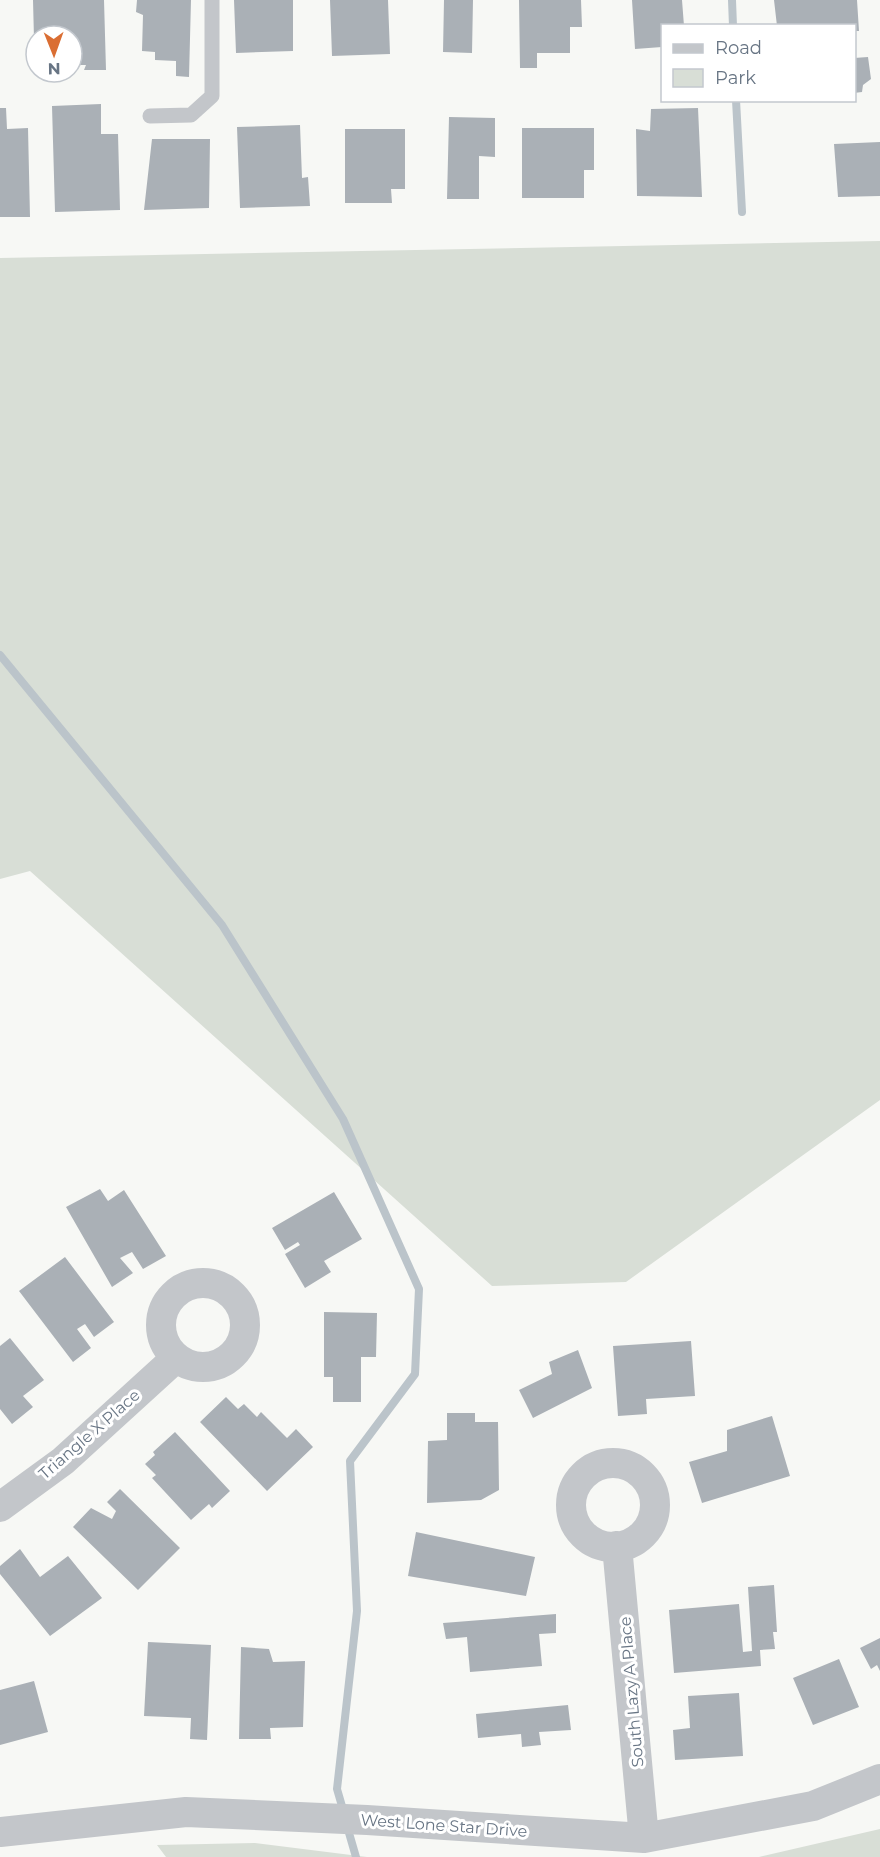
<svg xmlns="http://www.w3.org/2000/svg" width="880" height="1857" viewBox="0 0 880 1857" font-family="Montserrat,sans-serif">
<rect width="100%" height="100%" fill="#f7f8f5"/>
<path fill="#d8ded6" d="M880 241V1100L626 1282 492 1286 30 871 0 879V258Z
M880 1829V1857H759Z
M255 1843 367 1857H166L157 1845Z"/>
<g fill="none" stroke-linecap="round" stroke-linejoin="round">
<path stroke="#bbc4ca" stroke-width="8" d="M732 0 733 26
M736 100 742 212
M0 655 222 925 343 1119 419 1289 415 1374 350 1461 357 1611 337 1789 344 1813
M347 1826 356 1857"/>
</g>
<path fill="#aab0b6" d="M33 0H104L106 70H84L86 65H72V36H36V39H34Z
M137 0H191L189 77 176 76V61L155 60V52L142 51 143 15 136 12Z
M234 0H293V51L236 53Z
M330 0H388L390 54 332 56Z
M444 0H473L472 53 443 52Z
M519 0H581L582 27H570V53H537V68H520Z
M632 0H682L684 26H662V47L635 49Z
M774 0H857L859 31H854V26H777Z
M868 57 871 79 863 85 862 92 854 93V58Z
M101 104V134H118L120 210 55 212 52 106Z
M0 108H6L7 129 28 128 30 217H0Z
M698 108 702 197 637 196 636 129 650 131 651 109Z
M449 117 495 118V157L479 156V199H447Z
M300 125 302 178 308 177 310 206 240 208 237 127Z
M522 128H594V170H584V198H522Z
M345 129H405V189H391L392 203H345Z
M152 139H210L209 208 144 210Z
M880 142V196L838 197 834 144Z
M100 1189 108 1201 124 1190 166 1256 143 1269 132 1252 120 1258 133 1273 112 1287 66 1207Z
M334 1192 362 1239 324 1261 331 1272 305 1288 285 1254 300 1245 298 1242 285 1250 272 1228Z
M65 1257 114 1322 94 1337 85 1324 77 1329 91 1348 73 1362 19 1291Z
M324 1312 377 1313 376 1357H361V1402H333V1377H324Z
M10 1338 44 1380 23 1396 33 1407 12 1424 0 1409V1346Z
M691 1341 695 1396 646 1399 647 1414 618 1416 613 1346Z
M578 1350 592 1388 533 1418 519 1390 552 1374 549 1362Z
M226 1397 238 1409 244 1404 257 1417 261 1412 287 1438 296 1429 313 1447 267 1491 200 1422Z
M447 1413H475V1422H498L499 1490 481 1500 427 1503 428 1441 447 1440Z
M772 1416 790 1476 702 1503 689 1462 727 1451V1430Z
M175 1432 230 1491 212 1508 209 1504 191 1520 152 1478 156 1475 145 1464 155 1455 153 1452Z
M120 1489 180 1548 138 1590 73 1527 91 1508 112 1519 116 1511 107 1502Z
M416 1532 535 1557 526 1596 408 1576Z
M20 1549 40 1577 68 1556 102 1598 50 1636 0 1574V1566Z
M774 1585 777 1632H773L775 1649 760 1650 761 1666 674 1673 669 1610 739 1604 743 1652 752 1651 748 1587Z
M556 1614V1633L539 1634 542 1666 470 1672 467 1637 446 1639 443 1623Z
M880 1638V1671L877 1665 871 1669 860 1648Z
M148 1642 211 1645 207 1740 190 1739 191 1718 144 1716Z
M241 1647 269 1649 273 1662 305 1661 303 1727 270 1728 271 1739H239Z
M839 1659 859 1707 813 1725 793 1678Z
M34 1681 48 1732 0 1745V1690Z
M739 1693 743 1756 675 1760 673 1730 690 1728 688 1696Z
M568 1705 571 1730 539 1732 541 1745 522 1747 521 1734 478 1738 476 1714Z"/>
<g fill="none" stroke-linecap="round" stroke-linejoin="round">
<path stroke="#c3c6ca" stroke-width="15" d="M150 116 191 115 212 96V0"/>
<path stroke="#c3c6ca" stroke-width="30" d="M161 1325a42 42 0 1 1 84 0a42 42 0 1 1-84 0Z
M571 1505a42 42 0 1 1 84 0a42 42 0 1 1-84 0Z
M0 1507 63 1461 176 1358
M617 1546 644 1838
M0 1832 186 1812 367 1820 644 1838 813 1806 880 1779"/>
</g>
<g text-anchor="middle" stroke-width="6" stroke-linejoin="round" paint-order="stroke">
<g font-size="16" fill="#687584" stroke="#fff">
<text transform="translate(89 1434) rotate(-41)" y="6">Triangle X Place</text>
<text transform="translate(631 1692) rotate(-95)" y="6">South Lazy A Place</text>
<text transform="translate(444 1825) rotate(4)" y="6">West Lone Star Drive</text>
</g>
</g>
<rect x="661" y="24" width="195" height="78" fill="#ffffff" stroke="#c3c8ce" stroke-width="1.5"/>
<rect x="673" y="44" width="30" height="9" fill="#c3c6ca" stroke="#c3c8ce" stroke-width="1.5"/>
<text x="715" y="54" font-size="18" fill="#687584">Road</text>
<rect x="673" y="69" width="30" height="18" fill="#d8ded6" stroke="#c3c8ce" stroke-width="1.5"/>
<text x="715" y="84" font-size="18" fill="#687584">Park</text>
<g transform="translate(54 54) rotate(179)"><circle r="28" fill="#ffffff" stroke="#c3c8ce" stroke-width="1.5"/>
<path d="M0-4.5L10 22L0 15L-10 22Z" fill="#da6e33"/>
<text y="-9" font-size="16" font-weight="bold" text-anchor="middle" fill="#687584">N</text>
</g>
</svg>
